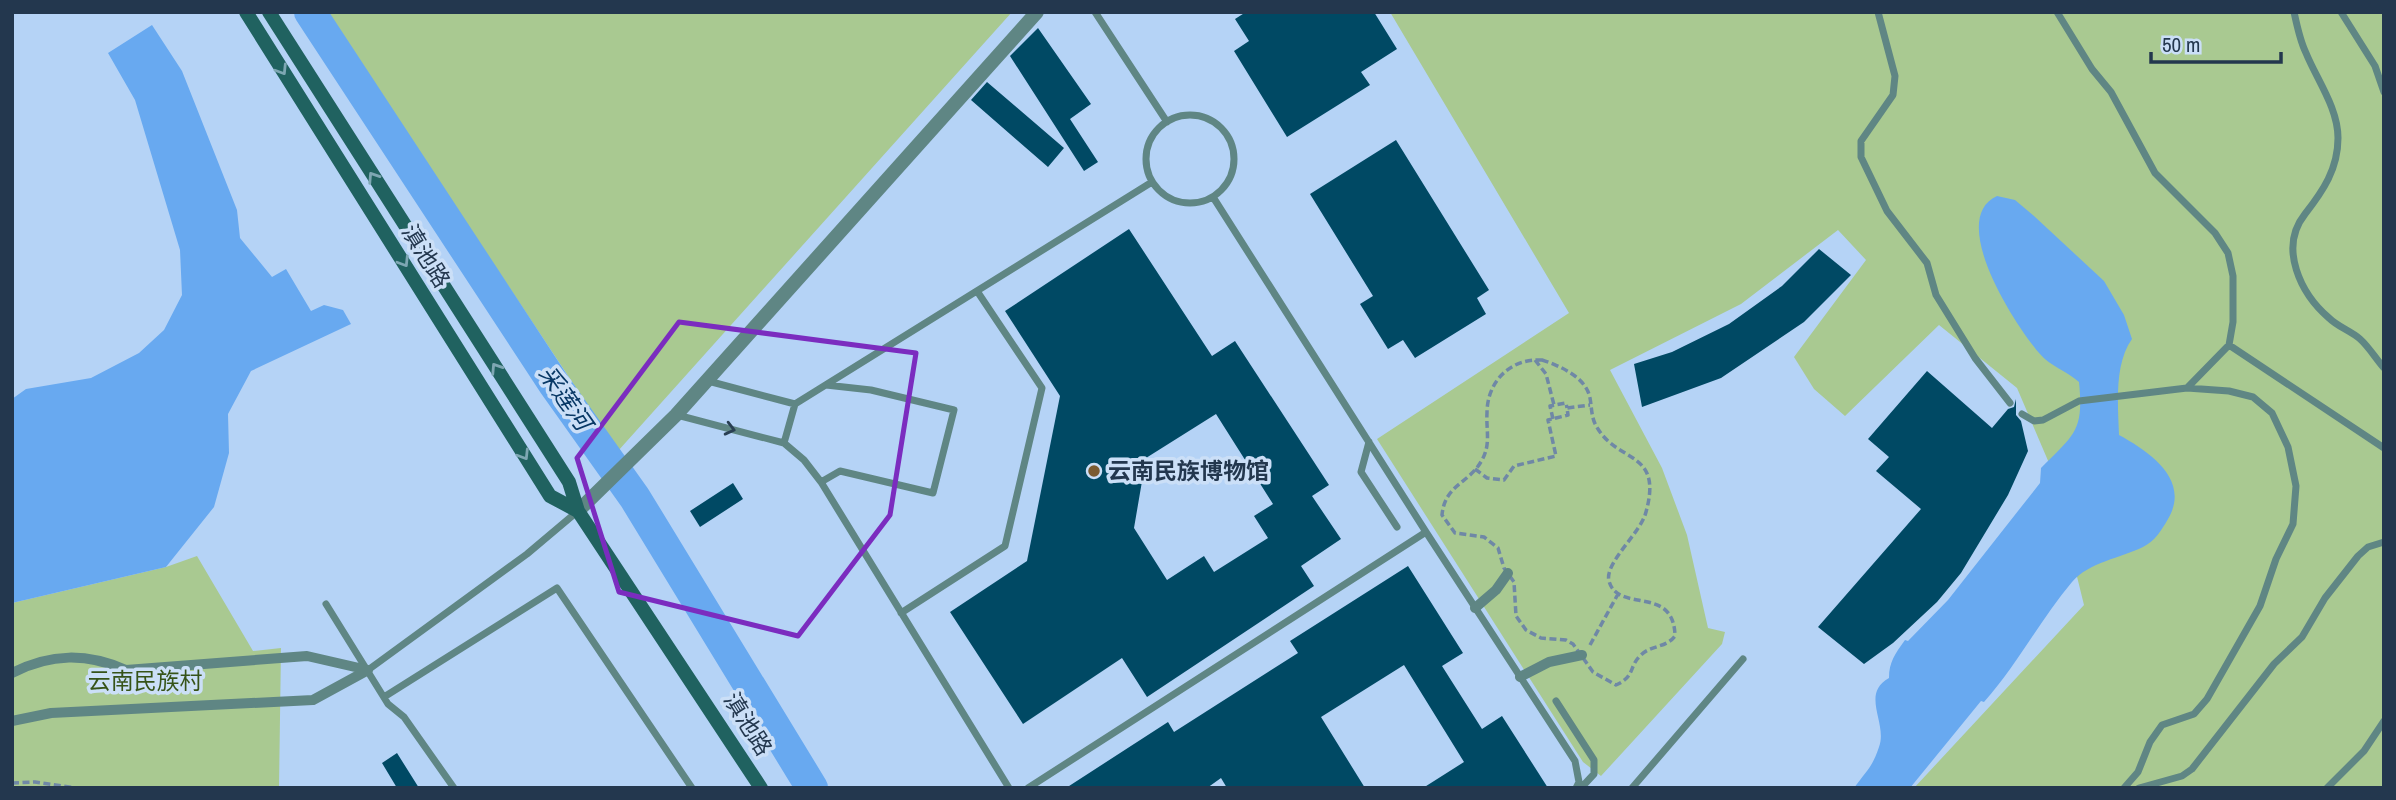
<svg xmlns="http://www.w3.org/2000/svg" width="2396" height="800" viewBox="0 0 2396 800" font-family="'Archivo Narrow','Noto Sans SC',sans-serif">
<rect width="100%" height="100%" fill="#b5d3f6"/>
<path fill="#a9c991" d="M326 12H1012L618 451Z
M1390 12H2384V788H1914L2084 605 2049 463 2017 388 1939 325 1845 416 1814 389 1794 357 1866 260 1838 230 1741 304 1610 370 1662 468 1687 535 1708 628 1725 632 1722 644 1601 776 1583 762 1377 439 1569 313Z
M197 556 253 651 281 648 279 788H12V603L166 567Z"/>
<path fill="#68a9f0" d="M152 25 182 71 237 210 240 238 272 277 286 269 311 311 324 305 343 310 351 324 251 371 228 414 229 453 214 507 166 567 12 603V399L26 389 91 378 139 353 164 330 182 295 180 250 135 100 108 53Z
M1997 196 2015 200 2034 216 2104 281 2124 315 2132 339C2114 364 2118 405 2119 435 2150 452 2191 480 2168 519 2161 531 2155 541 2143 547 2121 558 2089 562 2072 582 2040 620 2017 665 1984 702L1981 701 1910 788H1854C1867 770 1872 768 1879 747 1888 723 1860 694 1889 678 1889 662 1895 654 1905 640L1908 641 1948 600 2040 483 2041 468C2074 434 2084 432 2079 382 2067 371 2050 366 2040 354 2016 327 1946 219 1997 196Z"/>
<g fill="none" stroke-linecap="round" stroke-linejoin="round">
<path stroke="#68a9f0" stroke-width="32" d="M310 12 554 384 635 498 812 788"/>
</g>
<path fill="#004964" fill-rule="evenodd" d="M1246 12H1374L1397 49 1361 72 1370 85 1287 137 1234 51 1249 41 1235 19Z
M1038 28 1091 104 1070 119 1098 162 1084 171 1010 56Z
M987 82 1064 148 1048 167 971 100Z
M1396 140 1489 290 1477 298 1486 314 1415 358 1403 340 1388 349 1360 304 1373 296 1310 194Z
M1129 229 1212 356 1235 341 1329 485 1312 496 1341 539 1301 566 1314 586 1147 697 1122 658 1023 724 950 612 1027 561 1060 396 1005 311ZM1216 414 1273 504 1254 516 1268 538 1214 572 1204 556 1167 580 1134 528 1146 458Z
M1819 249 1851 275 1804 322 1721 378 1642 407 1634 364 1672 352 1729 324 1782 286Z
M1927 371 1992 428 2008 409 2014 407 2016 399V415L2021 421 2028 451 2008 495 1961 573 1937 602 1893 643 1864 664 1818 627 1921 509 1876 471 1889 457 1868 439Z
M733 483 743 499 700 527 690 511Z
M1408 566 1463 653 1442 666 1482 729 1502 716 1548 788H1423L1464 762 1404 665 1321 717 1365 788H1227L1221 778 1207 788H1066L1168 722 1174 732 1298 653 1290 641Z
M397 753 419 788H397L382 763Z"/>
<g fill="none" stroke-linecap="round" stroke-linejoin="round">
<path stroke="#6f88a6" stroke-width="3.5" stroke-dasharray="7 3.5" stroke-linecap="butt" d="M1535 360 1546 374 1554 405
M1542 360C1560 366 1586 377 1590 398 1592 409 1591 419 1598 429 1619 463 1663 451 1646 512 1641 533 1604 563 1609 581 1618 614 1674 584 1675 636 1666 648 1651 645 1641 655 1628 667 1636 676 1616 685L1593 672 1573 644 1566 640 1541 638 1526 630 1516 616 1514 582 1504 568 1498 548 1484 537 1455 533 1442 515C1445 484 1469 484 1482 460 1491 444 1486 430 1487 413 1487 382 1510 358 1542 360Z
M1553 419 1550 406 1566 403 1567 408
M1475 469 1487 478 1504 480 1514 466 1556 456 1548 420 1568 415 1567 408 1590 405
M1590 645 1618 594
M12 783 35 782 77 788"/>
<path stroke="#5f8684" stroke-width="7" d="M1095 12 1167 122
M1878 12 1895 76 1893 95 1861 141V157L1887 211 1927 263 1936 295 1975 358 2010 403
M2057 12 2092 69 2111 92 2155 173 2215 233 2228 253 2233 276V322L2229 345 2187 388
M2294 12C2297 26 2300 41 2306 53 2317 80 2338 108 2338 138 2338 169 2323 191 2305 214 2278 248 2301 294 2329 318 2338 327 2351 331 2360 339 2369 347 2376 359 2384 368
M2341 12 2375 66 2384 92
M1146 159a44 44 0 1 1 88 0a44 44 0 1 1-88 0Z
M2229 345 2384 448
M708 381 795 404
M2022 414 2034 421 2043 420 2079 401 2187 388 2229 391 2253 397 2272 413 2288 447 2296 486 2293 524 2276 559 2260 606 2207 699 2194 714 2162 725 2150 742 2138 772 2124 788
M677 415 784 443
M1369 442 1361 472 1397 527
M821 482 840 471 933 493 954 410 871 390 826 385
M1426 532 1575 761 1579 782 1576 788
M326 604 388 704 404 717 454 788
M901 613 1005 546 1042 388 977 291
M368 670 527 554 578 511
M384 697 557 588 692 788
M1556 701 1594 760V774L1581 788
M1009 788 821 482 804 460 784 443 795 404 1152 182
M1028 788 1426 532 1213 197
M1632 788 1743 659
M2139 788 2182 776 2192 769 2274 664 2302 637 2325 598 2358 556 2368 547 2384 542
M2327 788 2364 751 2384 721"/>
<path stroke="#5f8684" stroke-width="10" d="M1475 608 1496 590 1508 573
M12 673C51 653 87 653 126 670L307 656 368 670
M1520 677 1549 662 1582 655
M12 721 51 713 313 700 368 670"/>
<path stroke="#5f8684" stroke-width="14" d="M578 511 676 415 1037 12"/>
<path stroke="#206260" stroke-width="14" d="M246 12 550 496 578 511
M269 12 569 482 578 511 761 788"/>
</g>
<defs><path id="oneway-chevron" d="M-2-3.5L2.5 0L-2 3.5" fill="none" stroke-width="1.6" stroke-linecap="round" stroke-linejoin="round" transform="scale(1.75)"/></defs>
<g stroke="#7ea7b3">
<use href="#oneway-chevron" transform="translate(282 70) rotate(58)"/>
<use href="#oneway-chevron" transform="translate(373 177) rotate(-123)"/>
<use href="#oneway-chevron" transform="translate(404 262) rotate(58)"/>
<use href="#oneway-chevron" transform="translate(496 368) rotate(-123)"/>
<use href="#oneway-chevron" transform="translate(524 455) rotate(58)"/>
</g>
<use stroke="#293f53" href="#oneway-chevron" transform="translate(730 429) rotate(14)"/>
<path fill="none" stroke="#7b2cbf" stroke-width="5" stroke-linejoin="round" d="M679 322 916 353 890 515 798 636 619 592 577 458Z"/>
<circle fill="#7b5b31" stroke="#cbdff7" stroke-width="2.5" cx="1094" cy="471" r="7"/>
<g text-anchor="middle" stroke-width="7" stroke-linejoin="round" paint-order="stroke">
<g font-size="23" fill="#23374e" stroke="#cbdff7">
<text transform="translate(426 256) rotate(58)" y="8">滇池路</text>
<text transform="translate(748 724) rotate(58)" y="8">滇池路</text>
</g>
<g font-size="23" font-weight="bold" fill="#23374e" stroke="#cbdff7" text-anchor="start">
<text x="1108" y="479">云南民族博物馆</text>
</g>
<g font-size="23" fill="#365318" stroke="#cbdff7">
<text x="145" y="689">云南民族村</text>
</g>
<g font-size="24" font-style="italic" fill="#083865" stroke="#cbdff7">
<text transform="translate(565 398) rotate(55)" y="8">采莲河</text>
</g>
</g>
<rect width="2396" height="800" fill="none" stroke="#23374e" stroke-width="28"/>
<path d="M2151 52v10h130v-10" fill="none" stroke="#23374e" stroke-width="3.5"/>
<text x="2162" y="52" font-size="21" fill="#23374e" stroke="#cbdff7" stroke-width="5" paint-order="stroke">50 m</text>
</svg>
